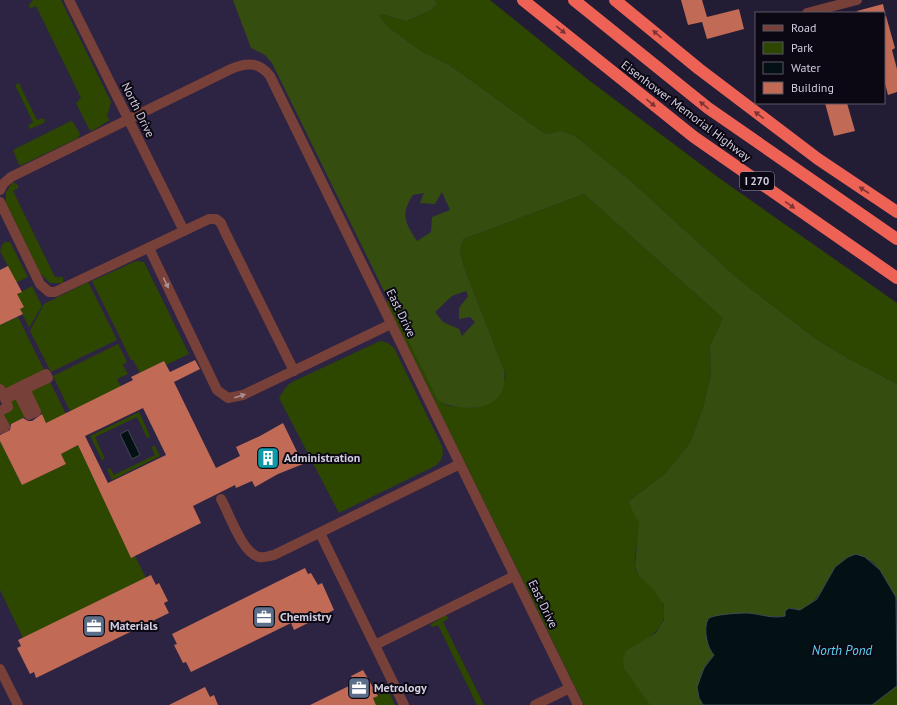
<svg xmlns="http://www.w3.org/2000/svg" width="897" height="705" viewBox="0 0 897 705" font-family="'PT Sans',sans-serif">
<rect width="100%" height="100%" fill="#231c35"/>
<path fill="#2d2343" d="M0 0H437L897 330V705H0Z"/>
<path fill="#2d4700" d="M33 0H61L111 102 107 117 110 120 92 131 89 129 76 103 81 98 36 6 31 8 28 6Z
M434 0H490L590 81 719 178 897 303V384L847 358 813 337 738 279 633 183 575 136 561 131 545 134 448 64 424 53 388 27 379 16 381 14 406 21 431 10 438 3Z
M19 83 37 120 43 118 45 120 44 123 30 129 28 126 33 122 15 85Z
M71 121 73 122 80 134 78 138 22 165H19L13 150Z
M13 182 18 185V188L13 191 55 277H63V283H50L40 273 6 203V192Z
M584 194 723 318 710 346 711 374 703 408 690 443 665 474 628 502C631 508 638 516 639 523 641 537 633 552 635 566 637 578 647 581 654 589 679 619 655 637 627 650L638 687 650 705H584L386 302 389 300 438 401 449 406 476 408 506 378 504 370 464 267 460 251 463 239Z
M5 242H10L28 277 17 282H16L0 251 2 245Z
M136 261 144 262 189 354 166 365 164 361 140 373 133 360H131L92 281Z
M88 282 117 340 51 372 30 331 44 304Z
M32 286 42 306 29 328 20 309 23 307 17 294Z
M18 317 46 374 3 395 0 389V325Z
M380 341 388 343 394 348 442 446C444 455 442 461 435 466L339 513 279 398 286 387 292 382Z
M118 344 127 362 123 365 128 374 117 379 121 387 70 411 53 376Z
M48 378 66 414 46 423 40 410 25 389Z
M18 393 29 415 5 427 0 411 5 399Z
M139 412 150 436 147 438 137 417 95 437 105 459 102 460 90 436Z
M0 441 22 485 66 464 61 454 78 445 131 557 135 556 146 578 23 638 0 590Z
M155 446 160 456 112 480 107 469 110 468 114 475 155 455 151 447Z
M445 615 449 618 443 622 484 705H477L438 625 433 627 430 625Z
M897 686V705H872Z
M388 690 395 705H376L373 698Z"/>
<path fill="#354e10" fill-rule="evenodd" d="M233 0H434L438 3 431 10 406 21 381 14 379 16 388 27 424 53 448 64 545 134 561 131 575 136 633 183 738 279 813 337 847 358 897 384V601L880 570 872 561 848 557C822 573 828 597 800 610L793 608 785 612V616L769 617 749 613 710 617C705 628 705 646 714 655 701 667 692 689 703 705H650L624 668 623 657 627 650 656 633 664 620V605L653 589 639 576 635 566 639 523 628 502 665 474 690 443 703 408 711 374 710 346 723 318 584 194 463 239 460 251 464 267 504 370C510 411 467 414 438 401L272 63 265 55 251 48ZM442 192 450 210 432 217 431 232 417 241C405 223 400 214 413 195L424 193 420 203 435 204ZM466 291 468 296 459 308V319L470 317 475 322 462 336 459 329 443 322 435 312 452 296Z"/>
<path fill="#031115" stroke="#414a52" d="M128 430 140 455 132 459 120 434Z
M856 554 865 557 880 570 896 597 897 686 872 705H703L699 698 697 687 704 668 714 655C707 648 703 629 708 619 713 614 740 613 748 613 761 614 772 619 785 616V611L789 608 800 610 817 599 835 567 848 557Z"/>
<path fill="#c16b56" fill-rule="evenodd" d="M681 0H702L707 17 739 9 744 29 707 39 702 22 688 25Z
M883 4 885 13H857V11Z
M886 16 895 48 892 50 897 69V92L888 95 884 80V17Z
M825 103H847L855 131 834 136Z
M8 266 22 292 17 294 24 307 20 309 23 314 0 325V270Z
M195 360 200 369 174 382 216 468 240 456 236 447 260 436 283 423 303 464 278 474 255 487 252 481 236 488 235 485 193 506 201 523 131 558 78 445 61 454 66 464 22 485 0 441V435L10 430 11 424 23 418 28 421H32L42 414 46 423 133 380 131 377 164 361 170 372ZM143 408 166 455 108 483 85 436Z
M305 568 308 574 311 573 318 585 322 583 334 610 294 630 291 623 191 672 186 662 183 663 174 645 177 644 172 634Z
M151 575 156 585 159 583 168 601 164 603 169 613 36 678 34 672 30 674 17 648 21 646 18 640Z
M363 670 378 696 373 698 376 705H310L355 683 351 676Z
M205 687 210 697 214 695 218 705H169Z"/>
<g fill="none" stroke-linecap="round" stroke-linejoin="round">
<path stroke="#774039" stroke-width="10" d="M69 0 184 231
M807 13 857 0
M0 190 3 184 11 177 231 69C247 62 259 62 270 76L578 705
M0 202 40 284 49 292H55L209 219H216L221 223 225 232 294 371
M149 248 217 390 228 398 243 395 391 324
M0 389 3 395 46 374 48 378 25 389 36 412 29 415 18 393 5 399 8 407 0 411
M0 418 5 427 0 429
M221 499C229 513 242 553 259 557 264 558 269 556 274 555L460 464
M320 533 404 705
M375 645 514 576
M0 669 18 705
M535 705 570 688"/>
<path stroke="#ed6255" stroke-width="12" d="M523 0 694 137 897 278
M574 0 708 108 897 239
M615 0 699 69 818 159 897 212"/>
</g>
<defs><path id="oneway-solid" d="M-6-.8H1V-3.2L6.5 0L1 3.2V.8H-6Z"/></defs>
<g fill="#7c3534">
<use href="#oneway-solid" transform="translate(561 30) rotate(39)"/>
<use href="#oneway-solid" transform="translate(657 34) rotate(-140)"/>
<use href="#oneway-solid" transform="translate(651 103) rotate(39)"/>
<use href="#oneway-solid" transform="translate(704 105) rotate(-141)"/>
<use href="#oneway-solid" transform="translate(759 115) rotate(-143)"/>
<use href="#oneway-solid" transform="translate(864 190) rotate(-147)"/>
<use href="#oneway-solid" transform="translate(790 205) rotate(35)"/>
</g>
<g fill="#a98e94">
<use href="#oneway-solid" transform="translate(166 283) rotate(64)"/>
<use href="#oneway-solid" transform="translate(240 396) rotate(-18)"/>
</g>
<defs>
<g id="building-square" transform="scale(1.15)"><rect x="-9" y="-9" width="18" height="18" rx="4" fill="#0f9aa8" stroke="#0b0813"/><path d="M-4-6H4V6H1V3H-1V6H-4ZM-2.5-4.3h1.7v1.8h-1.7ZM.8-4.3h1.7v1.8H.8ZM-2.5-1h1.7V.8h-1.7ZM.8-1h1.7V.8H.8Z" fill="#fff"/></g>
<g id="office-square" transform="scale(1.15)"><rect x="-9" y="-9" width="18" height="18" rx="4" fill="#5c6f8a" stroke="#0b0813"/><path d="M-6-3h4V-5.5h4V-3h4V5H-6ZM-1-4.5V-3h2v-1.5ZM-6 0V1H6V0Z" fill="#fff"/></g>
</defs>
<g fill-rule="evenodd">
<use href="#building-square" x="268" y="458"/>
<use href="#office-square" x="264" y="617"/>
<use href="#office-square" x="94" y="626"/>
<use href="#office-square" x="359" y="688"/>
</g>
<g text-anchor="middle" stroke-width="4" stroke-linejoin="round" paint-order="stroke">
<rect fill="#0b0813" stroke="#9693a2" stroke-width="1" x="740" y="172" width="34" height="18" rx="3"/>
<g font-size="11" font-weight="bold" fill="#d2cedf">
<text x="757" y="185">I 270</text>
</g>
<g font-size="12" fill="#d2cedf" stroke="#0b0813">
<text transform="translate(138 110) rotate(64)" y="4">North Drive</text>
<text transform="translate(686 111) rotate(37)" y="4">Eisenhower Memorial Highway</text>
<text transform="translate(401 313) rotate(64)" y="4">East Drive</text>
<text transform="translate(543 604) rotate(64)" y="4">East Drive</text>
</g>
<g font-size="12" font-weight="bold" fill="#d2cedf" stroke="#0b0813" text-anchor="start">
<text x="284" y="462">Administration</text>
<text x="280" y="621">Chemistry</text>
<text x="110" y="630">Materials</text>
<text x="374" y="692">Metrology</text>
</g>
<g font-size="13" font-style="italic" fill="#5dd6f5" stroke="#0b0813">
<text x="842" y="655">North Pond</text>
</g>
</g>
<rect x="755" y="12" width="130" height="92" fill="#0b0813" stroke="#5b5765"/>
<rect x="763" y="25" width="20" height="6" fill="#774039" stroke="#5b5765"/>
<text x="791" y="32" font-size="12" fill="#d2cedf">Road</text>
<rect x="763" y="42" width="20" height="12" fill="#2d4700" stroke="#5b5765"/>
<text x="791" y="52" font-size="12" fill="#d2cedf">Park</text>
<rect x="763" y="62" width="20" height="12" fill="#031115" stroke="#5b5765"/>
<text x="791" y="72" font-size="12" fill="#d2cedf">Water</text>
<rect x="763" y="82" width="20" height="12" fill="#c16b56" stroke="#5b5765"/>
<text x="791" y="92" font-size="12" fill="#d2cedf">Building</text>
</svg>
